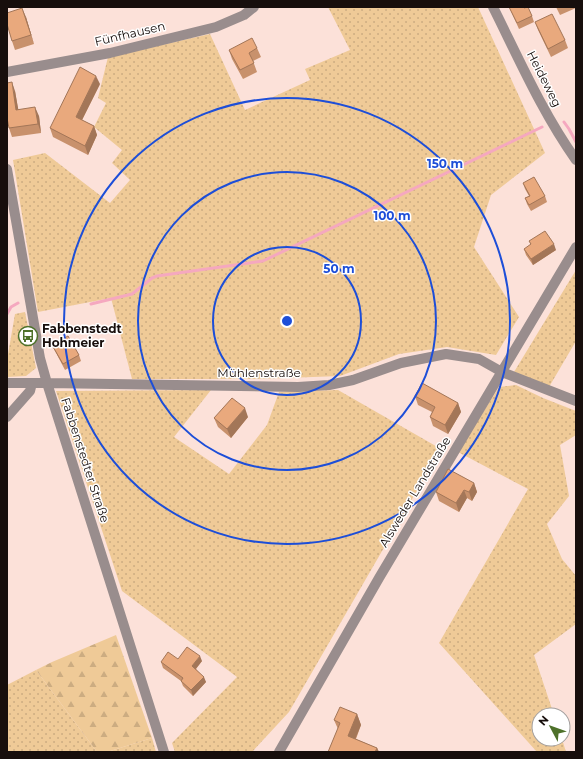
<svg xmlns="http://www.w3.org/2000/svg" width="583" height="759" viewBox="0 0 583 759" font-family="Montserrat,sans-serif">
<defs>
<pattern id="grass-dots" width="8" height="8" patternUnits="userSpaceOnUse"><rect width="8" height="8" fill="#efca97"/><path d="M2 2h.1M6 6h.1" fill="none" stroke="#ccac81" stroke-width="1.8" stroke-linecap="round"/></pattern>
<pattern id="forest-firs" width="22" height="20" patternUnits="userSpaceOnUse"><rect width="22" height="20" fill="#efca97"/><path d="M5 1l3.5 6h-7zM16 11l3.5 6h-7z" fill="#ccac81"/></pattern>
</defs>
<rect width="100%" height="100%" fill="#fce1d9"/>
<path fill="url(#grass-dots)" d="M328 7H478L545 153 491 195 474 247 519 317 496 355 447 347 399 354 340 376 259 379H132L111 298 38 312 13 160 45 153 110 203 130 180 112 163 122 150 94 127 106 103 98 98 108 57 210 34 245 110 310 80 305 69 350 50Z
M576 270V341L549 387 514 372Z
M25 312 36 368 26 376 7 377V360L15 314Z
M516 385 543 398 576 411V435L560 445 569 496 547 524 562 559 576 576V624L534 655 554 715H539V739H562L566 752H537L439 643 528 489 458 452 499 387Z
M211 390 174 437 229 474 267 425 279 392 338 390 441 449 289 712 252 752H175L172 743 237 677 122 591 56 391Z
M36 670 97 752H7V685Z
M152 738 156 752H107Z"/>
<path fill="url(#forest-firs)" d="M116 635 152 738 107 752H97L36 670 52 662Z"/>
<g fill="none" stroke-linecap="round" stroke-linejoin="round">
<path stroke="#f5a8bf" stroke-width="3" d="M564 122 569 129 576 142
M91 304 132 294 152 278 157 276 263 261 542 127
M7 314 11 307 18 303"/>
<path stroke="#998d8d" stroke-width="10" d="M493 7C519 59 542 112 576 160
M7 72 110 53 216 27 244 15 254 7
M7 169 40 358 47 383 164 752
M7 383H47L298 387 329 385 353 380 401 363 446 354 479 359 502 372 576 401
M7 417 30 391 32 383
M279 752 379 578 576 247"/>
</g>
<path fill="#c8916c" d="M509 7H523L532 16 534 22 519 29Z
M556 7H576V8L560 15Z
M26 17 34 44 15 50 12 41Z
M535 22 565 40 568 48 551 57 538 30Z
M257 48 261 57 253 61 257 72 243 79 232 59 229 50Z
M100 84 82 120 94 126 97 135 88 155 53 137 50 128Z
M15 91 18 109 39 116 41 133 12 137 9 128Z
M523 183 545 196 547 202 531 211 527 204 525 198 529 196 525 189Z
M529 241 556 250 533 265 526 255 524 249 531 245Z
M52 345 79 355 81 361 65 370 55 351Z
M415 396 458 403 461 412 448 434 433 426 430 417 432 412 418 405Z
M248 417 231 438 218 427 214 418Z
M474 483 477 492 472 501 467 498 459 512 439 501 436 492Z
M178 659 202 661 196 669 206 682 193 696 183 686 181 681 163 668 161 662Z
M357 714 361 725 356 739 377 748 379 752H328L338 729 334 720Z"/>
<path fill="#a37658" d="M22 8 26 17 34 44Z
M96 76 100 84 79 126 76 117Z
M12 82 15 91 20 119 16 110Z
M35 107 39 116 41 133 38 124Z
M94 126 97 135 88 155 85 146Z
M554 244 556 250 533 265 531 259Z
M458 403 461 412 448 434 445 425Z
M245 408 248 417 231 438 227 429Z
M474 483 477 492 472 501 469 492Z
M464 490 467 498 459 512 456 503Z
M200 656 202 661 194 671 192 666Z
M204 677 206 682 193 696 191 690Z
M357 714 361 725 352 747 348 736Z
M377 748 379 752H375Z"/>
<path fill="#e9a97d" stroke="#a37658" d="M509 7H523L524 8 528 7 532 16 517 23Z
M22 8 31 35 12 41 7 24V13Z
M552 14 565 40 548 49 535 22Z
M252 38 257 48 249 53 254 63 240 70 229 50Z
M80 67 96 76 76 117 94 126 85 146 50 128Z
M12 82 16 110 35 107 38 124 9 128 7 118V83Z
M534 177 545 196 529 205 525 198 530 196 523 183Z
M545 231 554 244 531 259 524 249 531 244 529 241Z
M68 336 79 355 63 364 52 345Z
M422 383 458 403 445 425 430 417 435 407 415 396Z
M232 398 245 408 227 429 214 418Z
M448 469 474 483 469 492 464 490 456 503 436 492Z
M187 647 200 656 192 666 204 677 191 690 181 681 183 678 161 662 168 652 178 659Z
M340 707 357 714 348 736 377 748 375 752H328L340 723 334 720Z"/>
<g fill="none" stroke="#1d4ed8" stroke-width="2">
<circle cx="287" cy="321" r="74"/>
<circle cx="287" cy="321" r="149"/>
<circle cx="287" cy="321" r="223"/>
</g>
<defs>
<g id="bus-ring" transform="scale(1)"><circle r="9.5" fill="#fff" stroke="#4e712a" stroke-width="1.5"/><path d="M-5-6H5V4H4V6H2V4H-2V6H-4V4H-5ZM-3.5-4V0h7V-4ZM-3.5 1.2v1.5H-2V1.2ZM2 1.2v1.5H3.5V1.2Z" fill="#4e712a"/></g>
</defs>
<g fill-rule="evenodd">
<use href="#bus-ring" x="28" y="336"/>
</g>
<g text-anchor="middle" stroke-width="3" stroke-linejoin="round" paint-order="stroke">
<g font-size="12" fill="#170e0c" stroke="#fff">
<text transform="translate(130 34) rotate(-13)" y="4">Fünfhausen</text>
<text transform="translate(544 79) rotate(63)" y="4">Heideweg</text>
<text x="259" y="377">Mühlenstraße</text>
<text transform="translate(85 460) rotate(72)" y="4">Fabbenstedter Straße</text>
<text transform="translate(415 492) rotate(-59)" y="4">Alsweder Landstraße</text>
</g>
<g font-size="12" font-weight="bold" fill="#170e0c" stroke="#fff" text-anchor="start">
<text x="42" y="333">Fabbenstedt<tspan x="42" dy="14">Hohmeier</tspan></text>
</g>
</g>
<circle cx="287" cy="321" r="6" fill="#1d4ed8" stroke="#fff" stroke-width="2"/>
<g font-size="12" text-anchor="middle" font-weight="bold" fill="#1d4ed8" stroke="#fff" stroke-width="3" stroke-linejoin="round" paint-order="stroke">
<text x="445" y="168">150 m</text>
<text x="392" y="220">100 m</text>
<text x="339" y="273">50 m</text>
</g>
<rect width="583" height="759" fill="none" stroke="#170e0c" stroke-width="16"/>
<g transform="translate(551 727) rotate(311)"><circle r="19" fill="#ffffff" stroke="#a29f9e"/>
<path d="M0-3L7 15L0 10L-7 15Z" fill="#4e712a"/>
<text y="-6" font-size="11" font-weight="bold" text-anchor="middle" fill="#170e0c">N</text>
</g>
</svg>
